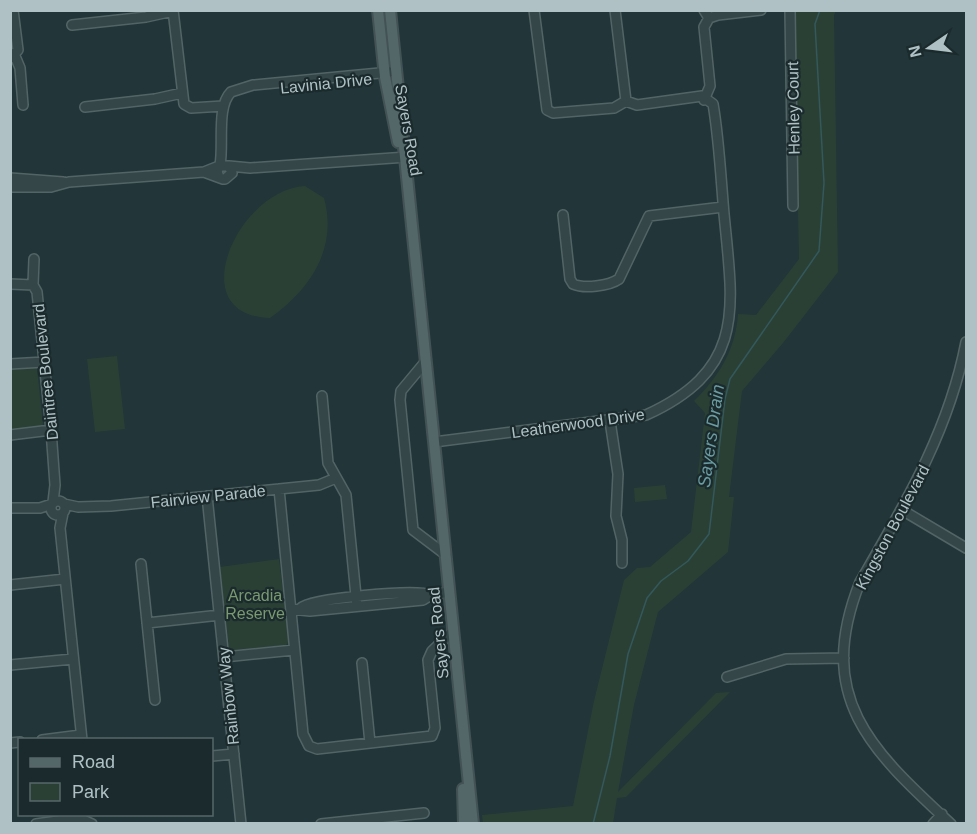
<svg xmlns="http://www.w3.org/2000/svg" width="977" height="834" viewBox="0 0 977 834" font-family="Arial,sans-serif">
<rect width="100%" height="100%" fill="#223538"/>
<path fill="#2a4035" d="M794 11H836L834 15 838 272 783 343 742 391 729 497H734L728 552 658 612 634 705 618 792 716 693 730 692 626 797 617 798 613 823H483L482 815 573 806 594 701 624 580 637 568 650 567 691 532 705 413 694 401C719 377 736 348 738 314L756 315 799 259Z
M305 186 324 198C338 248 310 290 270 318 180 315 239 189 305 186Z
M117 356 125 429 95 432 87 359Z
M34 366 37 368 43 425 41 428 11 431V368Z
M665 485 667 499 635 502 634 488Z
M279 559 289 642 286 645 231 650 229 648 220 567Z"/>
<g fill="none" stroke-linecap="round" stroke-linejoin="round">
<path stroke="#34585c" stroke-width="1.5" d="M593 824 610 756 628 654 647 598 661 581 688 561 709 534 725 399 730 379 819 251 824 183 815 24 820 10"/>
<g stroke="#536466" stroke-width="12">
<path id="minor" d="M173 10 184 104 191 108 223 106
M534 10 547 110 553 113 614 108 626 101
M704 10 709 18 704 27 710 86 704 100
M790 10 793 206
M709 18 718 15 761 10
M72 25 146 17 173 11
M15 56 20 68 23 105
M10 58 18 50 13 10
M85 107 155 99 182 93
M220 165C224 144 216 107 231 92L253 85 390 72
M229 166 250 168 407 157
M204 172 223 179H225L232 173 229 166H219L217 172 219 177
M10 178 63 182
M10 187H51L69 182 204 172 219 166
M563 215 570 279 573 284C584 289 609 286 619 279L649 216 723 207
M34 259 33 285 37 292 51 430 55 485 53 502
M10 284 33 285
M426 361 401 391 400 400 413 530 446 555
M10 364 44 362
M322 396 328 463 346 495 357 606
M610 421 618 474 616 516 622 540V563
M10 435 51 430
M434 442 646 415C747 369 733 308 724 214 721 180 719 138 713 104L702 96 637 105 626 101 615 10
M279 489 303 734 309 746 317 749 432 736 435 728 428 660 432 651 453 631
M207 496 241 824
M51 508a7 7 0 1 1 14 0a7 7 0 1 1-14 0Z
M64 504 78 507 111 506 319 485 336 478
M10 508H40L52 504
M902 510 966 548
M63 513 60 528 82 740
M141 564 155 700
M10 585 65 579
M301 608C311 598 416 589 431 595
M291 609 310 611 423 600 431 595 449 592
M147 623 220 615
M224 657 294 650
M362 663 370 743
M10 665 73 659
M727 677 786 659 844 658
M42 740 81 735
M10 743 20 742
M212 756 234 754
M36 824 79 818 92 824
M321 824 424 813
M933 824 942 814
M951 824C871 750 814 698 860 582 905 504 949 431 966 342"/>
</g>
<g stroke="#425255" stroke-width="14">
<path id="major" d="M378 10 385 77 398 142
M390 10 473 824
M463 789 464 824"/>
</g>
<use href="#minor" stroke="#354648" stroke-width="9"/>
<use href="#major" stroke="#536668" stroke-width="10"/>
</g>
<g text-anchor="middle" stroke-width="4.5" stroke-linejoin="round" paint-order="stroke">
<g font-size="16" fill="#b0c1c5" stroke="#1b2b2d">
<text transform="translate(326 83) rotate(-6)" y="6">Lavinia Drive</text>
<text transform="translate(793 108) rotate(-91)" y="6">Henley Court</text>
<text transform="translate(409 130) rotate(80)" y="6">Sayers Road</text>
<text transform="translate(45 372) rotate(-96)" y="6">Daintree Boulevard</text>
<text transform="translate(578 423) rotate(-8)" y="6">Leatherwood Drive</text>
<text transform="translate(208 496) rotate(-6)" y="6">Fairview Parade</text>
<text transform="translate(892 527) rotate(-62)" y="6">Kingston Boulevard</text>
<text transform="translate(438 633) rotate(-96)" y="6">Sayers Road</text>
<text transform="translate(228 696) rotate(-96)" y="6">Rainbow Way</text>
</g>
<g font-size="16" fill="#7a9970" stroke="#1b2b2d">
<text x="255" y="601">Arcadia<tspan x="255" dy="18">Reserve</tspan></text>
</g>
<g font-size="18" font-style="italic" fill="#6a9ca2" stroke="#1b2b2d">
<text transform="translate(711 436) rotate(-82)" y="6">Sayers Drain</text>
</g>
</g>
<rect width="977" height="834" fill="none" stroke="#b0c1c5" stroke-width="24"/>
<rect x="18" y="738" width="195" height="78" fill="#1b2b2d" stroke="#57676a" stroke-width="1.5"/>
<rect x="30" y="758" width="30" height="9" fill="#536668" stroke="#57676a" stroke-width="1.5"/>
<text x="72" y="768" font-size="18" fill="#b0c1c5">Road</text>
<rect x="30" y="783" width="30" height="18" fill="#2a4035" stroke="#57676a" stroke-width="1.5"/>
<text x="72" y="798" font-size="18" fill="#b0c1c5">Park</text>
<g transform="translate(929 48) rotate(256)" stroke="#1b2b2d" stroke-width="4.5" paint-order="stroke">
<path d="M0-4.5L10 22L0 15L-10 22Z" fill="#b0c1c5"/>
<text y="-9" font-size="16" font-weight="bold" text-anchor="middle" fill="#b0c1c5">N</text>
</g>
</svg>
